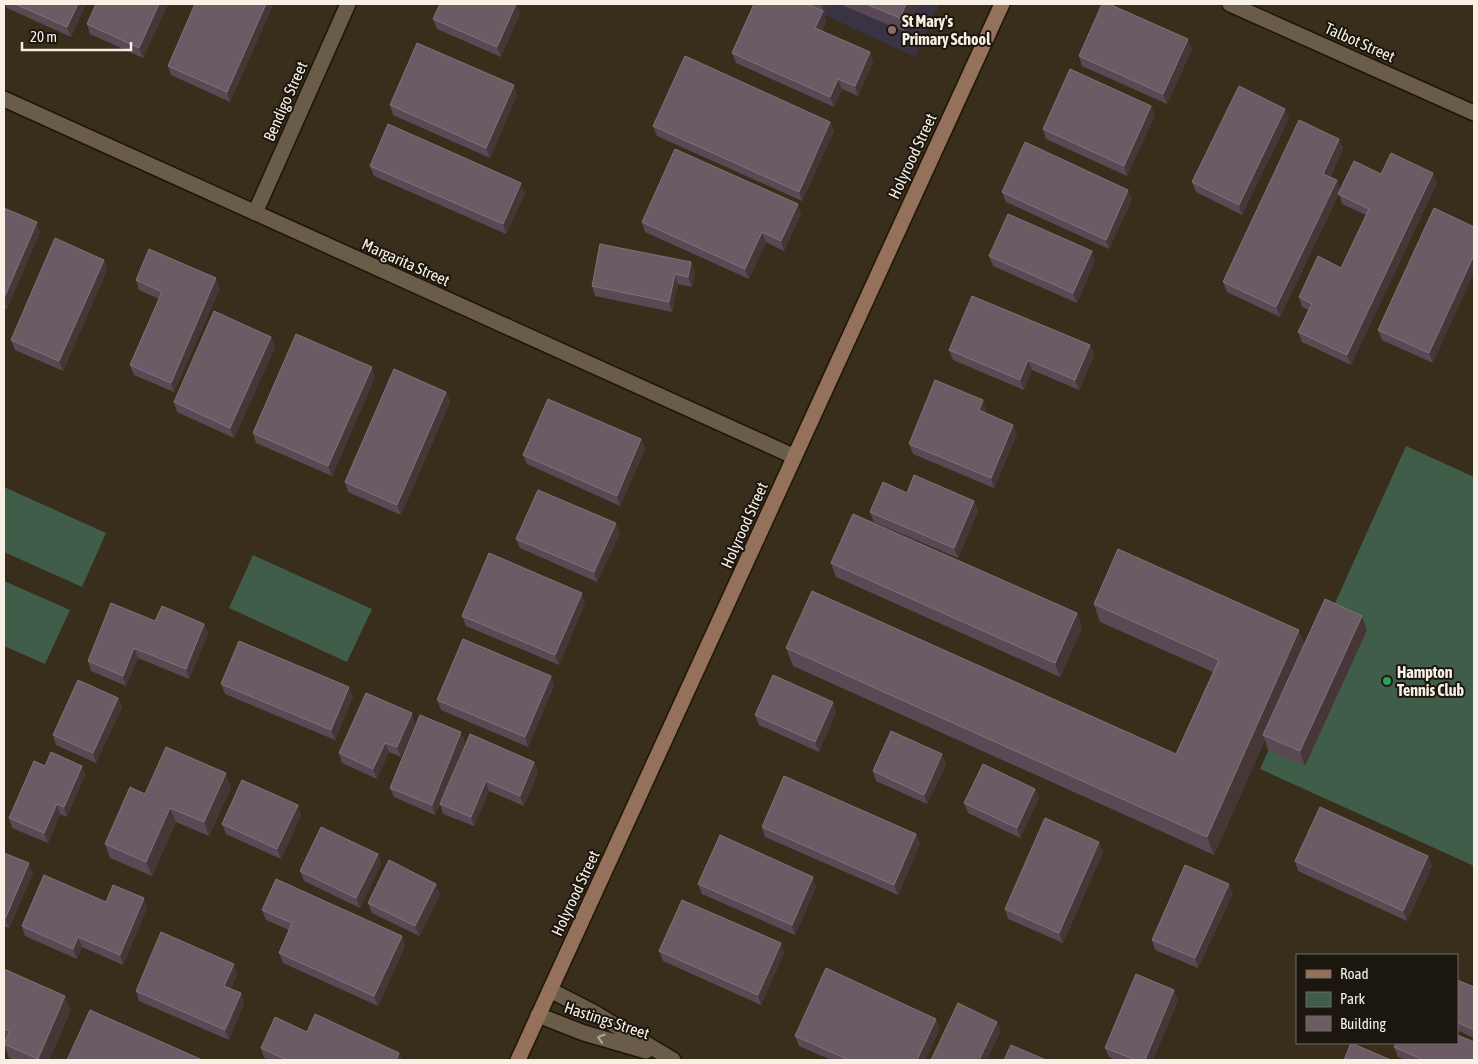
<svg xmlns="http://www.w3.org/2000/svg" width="1478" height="1064" viewBox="0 0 1478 1064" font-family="'Asap Condensed',sans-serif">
<rect width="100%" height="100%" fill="#392d1b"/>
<path fill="#393344" d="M801 4H939L915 57Z"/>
<path fill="#3f5d49" d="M1406 446 1474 477V866L1260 769Z
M4 487 106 533 82 587 4 552Z
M253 555 372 609 347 662 229 608Z
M4 581 70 610 45 664 4 646Z"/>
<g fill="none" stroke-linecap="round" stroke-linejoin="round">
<g stroke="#201505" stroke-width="18">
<path id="street" d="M1230 4 1474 113
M4 99 793 456
M255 213 348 4
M550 990 593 1012 673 1060
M538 1015 584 1033 646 1051"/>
</g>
<g stroke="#201505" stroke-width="18">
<path id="secondary" d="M518 1060 1002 4"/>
</g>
<use href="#street" stroke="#695d49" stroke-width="15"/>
<use href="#secondary" stroke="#94715a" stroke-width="15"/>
</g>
<path fill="#5a4955" d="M5 4H86L71 37 7 8Z
M168 4 143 58 90 34 87 24Z
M195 4H271L272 7 230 102 171 75 168 66Z
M516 4 520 13 501 57 437 29 433 19Z
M754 4H830L825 14H824L826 21 822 31 870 52 873 62 858 96 842 89 834 107 736 63 732 53Z
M843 4H918L905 32 844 6Z
M1192 49 1167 104 1082 66 1079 56Z
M517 95 490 158 393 115 390 105Z
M1155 115 1127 176 1046 139 1043 129Z
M1289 118 1242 215 1196 192 1192 182Z
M830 122 834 131 802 201 657 136 653 126Z
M1339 139 1343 148 1330 177 1337 180 1340 190 1381 174 1437 183 1351 365 1302 342 1298 332 1308 310 1302 307 1299 297 1341 268 1366 215 1342 204 1339 193 1280 317 1227 292 1223 282Z
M370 166 525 193 506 234 374 176Z
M1002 192 1132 199 1109 249 1006 202Z
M4 208 40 232 7 309 4 308Z
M1434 208 1433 363 1382 340 1378 330Z
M801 214 784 251 766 242 749 279 645 232 642 222Z
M989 256 1095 260 1077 303 993 266Z
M104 260 107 270 63 371 15 350 11 340Z
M691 262 695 272 692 287 678 284 672 312 595 296 592 286Z
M136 280 220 288 174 392 134 375 130 365 159 299 139 290Z
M271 337 275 347 234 438 177 412 174 402Z
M1090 345 1094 355 1079 390 1032 370 1024 390 953 360 949 350Z
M375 377 332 476 256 443 253 433Z
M446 392 450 402 401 515 348 492 345 482Z
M986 410 985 413 1017 434 994 488 913 454 909 444Z
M641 439 645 449 620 506 527 464 523 455Z
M907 493 974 501 978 511 958 558 874 522 870 512Z
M620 533 597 582 520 548 516 539Z
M831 563 1077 613 1082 628 1060 677 836 577Z
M585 603 559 665 466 626 462 616Z
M1094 604 1304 645 1367 630 1305 766 1268 750 1265 740 1214 855 793 666 786 648 1176 754 1213 672 1100 622Z
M155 621 204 624 208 634 189 679 138 658 126 686 91 671 88 661Z
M551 676 554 686 528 747 441 710 437 700Z
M221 684 353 697 335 740 225 694Z
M118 698 122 707 96 763 56 745 53 735Z
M833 702 836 712 819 752 759 725 755 715Z
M415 723 401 757 389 752 377 779 342 763 339 753Z
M465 742 443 796 534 762 538 772 524 806 489 791 474 826 443 814 440 804 435 815 394 797 390 788Z
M946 764 927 804 876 781 873 771Z
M45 766H82L85 775 67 817 60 814 48 843 12 828 9 818Z
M231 788 209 836 176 822 152 876 110 858 105 844 145 794Z
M1035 789 1039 798 1020 838 968 813 964 803Z
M298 805 301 815 281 859 226 834 222 824Z
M762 827 916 834 920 844 898 895 765 837Z
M1103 852 1063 943 1008 919 1005 909Z
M4 853 33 873 9 928 4 926Z
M378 854 381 864 360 908 304 881 300 871Z
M1428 856 1432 866 1407 921 1298 871 1295 861Z
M698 884 816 887 795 935 702 894Z
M1233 893 1198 968 1155 950 1152 940Z
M440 894 419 936 372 913 368 903Z
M106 902 147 908 123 965 82 947 77 959 25 936 22 926Z
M262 910 405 946 378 1006 283 963 279 953 289 930 266 920Z
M659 951 784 953 761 1005 663 961Z
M4 969 71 1010 49 1060H14L9 1058 4 1044 5 1041H4Z
M237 974 231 989 241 993 244 1003 229 1040 139 1001 136 991Z
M1457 980 1474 987V1038L1457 1030Z
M1178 1000 1153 1060H1116L1109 1057 1105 1048Z
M940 1028 925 1060H831L799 1046 795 1036Z
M307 1032 399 1053 402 1060H269L264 1058 261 1048Z
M1394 1047 1474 1060H1405L1398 1057Z"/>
<path fill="#463637" d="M78 4H86L71 37 67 27Z
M159 4H168L143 58 139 48Z
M266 4H271L272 7 230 102 227 92Z
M516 4 520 13 501 57 497 47Z
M821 4H830L825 14Z
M906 4H918L905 32 900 18Z
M823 11 826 21 819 38 815 28Z
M1188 39 1192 49 1167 104 1163 94Z
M870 52 873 62 858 96 855 86Z
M838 79 842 89 834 107 830 97Z
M514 85 517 95 490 158 486 148Z
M1151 106 1155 115 1127 176 1124 166Z
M1285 109 1289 118 1242 215 1239 205Z
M830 122 834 131 802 201 799 192Z
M1339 139 1343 148 1326 184 1323 174Z
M1433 173 1437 183 1351 365 1347 355Z
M1337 180 1340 190 1280 317 1276 307Z
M521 183 525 193 506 234 503 224Z
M1128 190 1132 199 1109 249 1106 240Z
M798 204 801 214 784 251 781 241Z
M37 222 40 232 7 309 4 301V298Z
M762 232 766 242 749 279 745 269Z
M1092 251 1095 260 1077 303 1073 293Z
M1474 255V273L1433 363 1429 353Z
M104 260 107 270 63 371 59 361Z
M691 262 695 272 692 287 688 277Z
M675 274 678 284 672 312 669 302Z
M216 278 220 288 174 392 171 383Z
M271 337 275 347 234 438 230 428Z
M1090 345 1094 355 1079 390 1075 380Z
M1028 360 1032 370 1024 390 1020 380Z
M372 367 375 377 332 476 328 466Z
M446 392 450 402 401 515 397 505Z
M983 400 986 410 982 420 979 410Z
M1013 425 1017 434 994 488 991 478Z
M641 439 645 449 620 506 617 496Z
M974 501 978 511 958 558 954 548Z
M616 523 620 533 597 582 594 572Z
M582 593 585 603 559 665 555 655Z
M1077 613 1082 628 1060 677 1055 663Z
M1362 616 1367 630 1305 766 1300 751Z
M204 624 208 634 189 679 186 669Z
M1299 630 1306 648 1263 735 1265 740 1214 855 1207 837Z
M134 648 138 658 126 686 123 676Z
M551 676 554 686 528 747 525 737Z
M349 687 353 697 335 740 331 730Z
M118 698 122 707 96 763 93 753Z
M833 702 836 712 819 752 815 742Z
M412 713 415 723 401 757 397 747Z
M461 732 465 742 435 815 432 805Z
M385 743 389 752 377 779 373 769Z
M942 754 946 764 927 804 924 795Z
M534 762 538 772 524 806 520 796Z
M82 766 85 775 67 817 64 807Z
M226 773 231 788 209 836 204 822Z
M486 781 489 791 474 826 471 817Z
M1035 789 1039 798 1020 838 1017 828Z
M57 804 60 814 48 843 44 833Z
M298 805 301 815 281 859 277 849Z
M170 808 176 822 152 876 146 862Z
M916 834 920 844 898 895 894 885Z
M1099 842 1103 852 1063 943 1059 933Z
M378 854 381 864 360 908 356 898Z
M1428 856 1432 866 1407 921 1403 911Z
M29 863 33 873 9 928 5 919Z
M813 877 816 887 795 935 792 925Z
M436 884 440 894 419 936 415 926Z
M1229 884 1233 893 1198 968 1195 958Z
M144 898 147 908 123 965 120 955Z
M402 936 405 946 378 1006 374 996Z
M78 937 82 947 77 959 73 949Z
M781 943 784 953 761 1005 758 995Z
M234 964 237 974 228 996 224 986Z
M1174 990 1178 1000 1153 1060H1145Z
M241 993 244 1003 229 1040 225 1030Z
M65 996 71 1010 49 1060H39L38 1059Z
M936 1019 940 1028 925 1060H917Z
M997 1022 1001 1031 987 1060H979Z
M399 1053 402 1060H396Z"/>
<path fill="#6b5b64" stroke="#817278" d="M15 4H78L67 27Z
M96 4H159L139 48 87 24Z
M195 4H266L227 92 168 66Z
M440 4H516L497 47 433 19Z
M754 4H807L823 11 815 28 870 52 855 86 838 79 830 97 732 53Z
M866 4H906L900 18Z
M1102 4H1109L1188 39 1163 94 1079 56Z
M417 43 514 85 486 148 390 105Z
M685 56 830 122 799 192 653 126Z
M1070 69 1151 106 1124 166 1043 129Z
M1239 86 1285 109 1239 205 1192 182Z
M1299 120 1339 139 1323 174 1337 180 1276 307 1223 282Z
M388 124 521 183 503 224 370 166Z
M1025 142 1128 190 1106 240 1002 192Z
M675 149 798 204 781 241 762 232 745 269 642 222Z
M1391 153 1433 173 1347 355 1298 332 1312 304 1299 297 1318 256 1341 268 1369 209 1338 194 1354 161 1381 174Z
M4 208 37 222 4 298Z
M1434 208 1474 227V255L1429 353 1378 330Z
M1008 214 1092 251 1073 293 989 256Z
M55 238 104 260 59 361 11 340Z
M600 244 691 262 688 277 675 274 669 302 592 286Z
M149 249 216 278 171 383 130 365 162 292 136 280Z
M972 296 1090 345 1075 380 1028 360 1020 380 949 350Z
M214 311 271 337 230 428 174 402Z
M296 334 372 367 328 466 253 433Z
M394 369 446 392 397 505 345 482Z
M935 380 983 400 979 410 1013 425 991 478 909 444Z
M548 399 641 439 617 496 523 455Z
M914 475 974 501 954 548 870 512 883 482 907 493Z
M538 490 616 523 594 572 516 539Z
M853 514 1077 613 1055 663 831 563Z
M1118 549 1299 630 1207 837 786 648 812 591 1176 754 1219 660 1094 604Z
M489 553 582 593 555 655 462 616Z
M1325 599 1362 616 1300 751 1263 735Z
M111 603 155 621 162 606 204 624 186 669 134 648 123 676 88 661Z
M463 639 551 676 525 737 437 700Z
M239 641 349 687 331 730 221 684Z
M773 675 833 702 815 742 755 715Z
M78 680 118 698 93 753 53 735Z
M366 693 412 713 397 747 385 743 373 769 339 753Z
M420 715 461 732 432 805 390 788Z
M891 731 942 754 924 795 873 771Z
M470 734 534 762 520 796 486 781 471 817 440 804Z
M166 747 226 773 204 822 170 808 146 862 105 844 130 787 145 794Z
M51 752 82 766 64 807 57 804 44 833 9 818 34 761 45 766Z
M983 764 1035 789 1017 828 964 803Z
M784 776 916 834 894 885 762 827Z
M242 780 298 805 277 849 222 824Z
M1320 807 1428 856 1403 911 1295 861Z
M1045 818 1099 842 1059 933 1005 909Z
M321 827 378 854 356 898 300 871Z
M720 835 813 877 792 925 698 884Z
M4 853 29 863 5 919 4 918Z
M389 860 436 884 415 926 368 903Z
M1185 865 1229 884 1195 958 1152 940Z
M44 875 106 902 113 885 144 898 120 955 78 937 73 949 22 926Z
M276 879 402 936 374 996 279 953 292 923 262 910Z
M682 900 781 943 758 995 659 951Z
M161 932 234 964 224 986 241 993 225 1030 136 991Z
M826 968 936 1019 917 1060H849L795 1036Z
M4 969 65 996 38 1059 4 1044 10 1031 4 1029Z
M1136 974 1174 990 1145 1060H1136L1105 1048Z
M1457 980 1474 987V1030L1457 1022Z
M958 1003 997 1022 979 1060H931Z
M90 1010 200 1059 199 1060H67Z
M315 1014 399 1053 396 1060H287L261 1048 275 1017 307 1032Z
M1457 1035 1474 1042V1060H1424L1394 1047 1396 1043H1457Z
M1351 1043 1391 1060H1344Z
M1011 1045 1046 1060H1004Z"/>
<defs><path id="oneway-chevron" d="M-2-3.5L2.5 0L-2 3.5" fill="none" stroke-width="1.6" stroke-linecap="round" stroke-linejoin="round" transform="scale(1.25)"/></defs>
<use stroke="#b0a697" href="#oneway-chevron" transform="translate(601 1038) rotate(-163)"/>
<circle fill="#8d6e63" stroke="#1b160e" stroke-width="2" cx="892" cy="30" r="5"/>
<circle fill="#2e9e5b" stroke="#1b160e" stroke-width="2" cx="1387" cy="681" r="5"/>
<g text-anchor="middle" stroke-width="4" stroke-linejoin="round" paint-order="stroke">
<g font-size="16" font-weight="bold" fill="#f8f0e5" stroke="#1b160e" text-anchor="start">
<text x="902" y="27">St Mary's<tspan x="902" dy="18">Primary School</tspan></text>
<text x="1397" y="678">Hampton<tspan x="1397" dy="18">Tennis Club</tspan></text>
</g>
<g font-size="16" fill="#f8f0e5" stroke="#1b160e">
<text transform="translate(1360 42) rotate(24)" y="6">Talbot Street</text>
<text transform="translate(285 101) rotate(-66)" y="6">Bendigo Street</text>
<text transform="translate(912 156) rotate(-65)" y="6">Holyrood Street</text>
<text transform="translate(406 262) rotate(24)" y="6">Margarita Street</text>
<text transform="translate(744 525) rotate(-66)" y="6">Holyrood Street</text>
<text transform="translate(575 893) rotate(-65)" y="6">Holyrood Street</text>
<text transform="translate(607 1020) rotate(18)" y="6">Hastings Street</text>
</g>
</g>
<rect width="1478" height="1064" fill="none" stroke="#f8f0e5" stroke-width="10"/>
<rect x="1296" y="954" width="162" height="90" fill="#1b160e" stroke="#736d64"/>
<rect x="1306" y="970" width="25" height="8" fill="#94715a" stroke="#736d64"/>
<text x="1340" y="979" font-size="15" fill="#f8f0e5">Road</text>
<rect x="1306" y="992" width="25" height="15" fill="#3f5d49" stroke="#736d64"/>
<text x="1340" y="1004" font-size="15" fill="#f8f0e5">Park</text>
<rect x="1306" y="1016" width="25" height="15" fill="#6b5b64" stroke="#736d64"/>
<text x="1340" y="1029" font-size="15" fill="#f8f0e5">Building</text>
<path d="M22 42v8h109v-8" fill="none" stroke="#f8f0e5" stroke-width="2.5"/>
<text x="30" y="42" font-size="15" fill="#f8f0e5" stroke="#1b160e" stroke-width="4" paint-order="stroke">20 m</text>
</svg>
